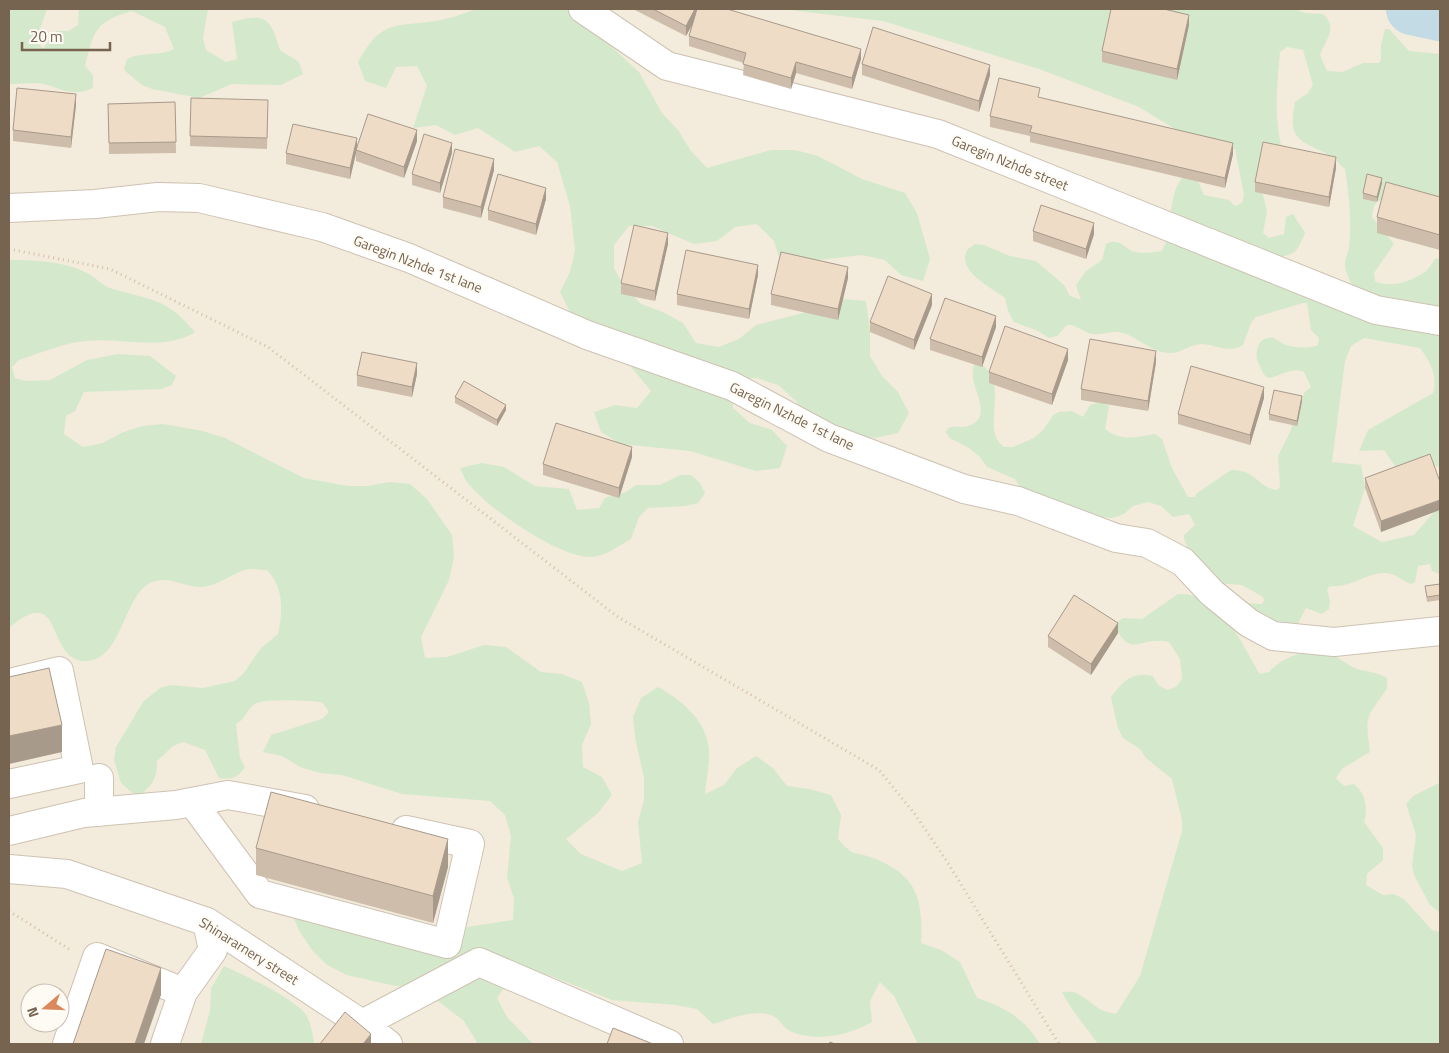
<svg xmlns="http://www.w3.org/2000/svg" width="1449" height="1053" viewBox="0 0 1449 1053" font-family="'Titillium Web',sans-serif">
<rect width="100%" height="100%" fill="#fcf8ed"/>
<path fill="#f3ebdc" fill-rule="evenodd" d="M9 9H1440V1044H9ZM30 993H60V1023H30Z"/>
<path fill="#d4e9cb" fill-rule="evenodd" d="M9 9H47L36 40 43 49 56 31H68L78 25 79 9H208L203 38 206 50 226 62 237 59 232 22C266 13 270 17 280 50L299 62 303 74 281 85 232 84 199 98 152 89 142 85 124 70 127 59C143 51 159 57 174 49L165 27 132 11C95 22 94 30 85 66L93 75V88C69 99 59 85 36 83 27 83 18 84 9 84Z
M477 9H570L639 72 662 113 678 130 691 151 707 168 771 150H795L818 156 862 179 905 193 917 213 930 259 923 281 901 275 885 260 862 255 794 263H781L774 241 757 224 735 227 717 241 694 244 652 226H629L614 245V268L625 288 641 304 663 312 683 323 696 343 719 347 739 339 756 325 823 308 843 299 866 301 870 332V356L882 376 898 392 909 413 898 433 875 438 827 431 808 420 796 401 778 385 757 378 735 379 732 386 733 408 750 423 772 430 787 446 780 468 756 471 690 451 621 444 601 432 594 412 615 405 637 408 651 391 622 356 570 312 560 292 570 272 575 250 570 206 557 162 539 146 515 152 478 128 455 135 436 125 413 128 427 86 417 66 396 67 386 88 365 81 358 62C382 20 392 27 436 21 450 19 464 13 477 9Z
M781 9H1294L1305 13 1323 14C1339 28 1325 40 1320 55L1327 71 1343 72 1363 63H1379L1381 60V45L1385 29H1389L1409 51 1440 54V204C1427 202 1387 194 1377 202 1373 206 1373 212 1372 217L1394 244 1374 273 1375 281C1389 289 1413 281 1425 272 1429 269 1432 263 1435 259L1440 258V467L1430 465 1397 469 1384 450 1359 451 1368 430 1433 393C1438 376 1430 361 1420 348L1364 338 1351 346 1345 361 1332 462 1361 465 1365 488 1353 526 1382 542 1414 535 1440 505V574L1432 571 1430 564 1418 566 1415 582 1412 584C1403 582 1397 574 1387 573 1366 572 1349 589 1330 586L1327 589 1330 601 1329 609 1322 614 1306 608 1297 625 1281 626 1242 606 1247 603 1262 604 1264 601 1263 597 1242 585 1213 583 1194 568 1184 538V535L1195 525 1189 514 1173 517 1161 506 1148 502 1133 506 1124 514 1112 518 1074 514 1021 489 1015 479 987 467 980 457 969 448 950 438 946 432 948 428C955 425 963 429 971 425 996 413 964 382 975 364L980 363C1012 385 979 430 1004 447H1013L1034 438 1044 429 1053 415 1059 412 1072 411 1083 417 1090 405 1102 402 1109 406 1105 429C1121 442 1137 437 1155 434L1162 439 1172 468 1188 497H1195L1197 493 1231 470C1256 469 1258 488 1277 490L1280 487 1278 456 1291 430 1295 410 1305 392 1311 387 1304 372C1291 367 1281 376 1268 378 1262 374 1261 368 1258 362 1254 353 1258 335 1273 338 1276 339 1280 342 1283 344 1294 348 1307 349 1318 345L1319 338 1311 330 1307 303H1303L1256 317 1251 323 1243 345C1229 354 1217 345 1202 344 1190 344 1180 354 1169 353 1151 352 1139 338 1123 333 1112 329 1103 336 1092 334 1083 332 1076 324 1067 325L1057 336 1049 338 1038 331 1014 322 1008 311 1005 298C992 288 954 270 968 249L975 244 984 245 1010 256 1036 261 1064 285 1070 296 1081 300 1076 285 1086 271 1102 260 1106 244C1120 236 1126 251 1136 252 1144 254 1154 252 1162 251 1175 228 1166 199 1182 178L1197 179 1204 195 1229 200 1235 206 1242 203 1244 195 1235 149 1183 134 1139 107 1039 69 883 21ZM1287 47 1303 50 1313 85 1308 93 1295 102C1288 139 1297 139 1327 154 1333 157 1339 164 1345 169 1349 194 1352 223 1349 248 1348 253 1345 259 1345 264 1345 275 1353 283 1354 293L1271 256C1294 257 1296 254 1305 233L1293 214 1286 217 1284 234 1269 238 1263 233 1267 211 1261 187 1264 163 1281 146C1274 114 1277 84 1280 52Z
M9 260C34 260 64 261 87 273 97 278 102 286 113 289 153 301 165 297 195 332 165 352 120 337 86 341 63 343 41 353 19 360L12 367 15 378 25 381 50 380 87 360 118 354 150 356 176 376 172 385 161 389 84 392 75 411 66 416 64 434 83 447 103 443 121 433 142 426 163 424 203 431 225 438 304 478 348 486H368L389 482 410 484 427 499 452 535 454 557 449 580 421 637 425 658 447 657 484 645 506 647 541 672 562 674 582 682 589 703 591 724 582 745 583 767 602 777 612 795 598 813 566 839 581 854 622 871 642 863 638 822 644 800V778L635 737 633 717 641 698 658 687C683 701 710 723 709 755 709 768 706 782 705 794L724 785 737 768 756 756 773 768 787 786 809 789 831 795 841 815 838 839C856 859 852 850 873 858 918 875 923 900 921 943L941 950 960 962 977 998C1005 1007 1025 1019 1040 1044H918L894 996 880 982 870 1001 872 1022C849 1035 816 1043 790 1031 783 1028 780 1019 773 1016 754 1008 730 1019 713 1024L697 1009 676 1005 612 1000 548 975 528 974 509 980 497 998 507 1017 533 1044H478L464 1021 430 995 412 988 391 985 347 975 327 965 312 950 300 932 290 910 432 938 473 926 513 920 514 898 507 878 511 836 505 815 490 801 402 794 342 775 320 773 300 767 282 756 263 752 271 735 322 719 329 712 323 703C314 700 265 699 257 703 247 707 248 717 236 724L240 758 245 767C238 778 231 780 219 778L205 750 183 742 173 746 157 761C158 778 151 788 137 797L121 783 114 760 116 747 143 702 160 688 170 685 203 688 235 681 243 674 261 648 278 634C283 611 284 588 267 570 260 570 251 568 244 570 230 575 217 586 202 587 184 588 169 574 150 583 124 596 122 658 88 661 44 664 66 579 9 628Z
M482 463 504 467 535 486 569 489 577 510 599 508 605 498 626 492 636 485H660L680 475H691L700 483 705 493 698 503 685 506 648 508 639 517 631 539C618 546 605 557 589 557 558 557 486 507 467 482 464 478 462 472 460 468Z
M1178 594C1221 592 1241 643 1260 674L1269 672C1278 660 1311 645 1326 651 1337 655 1346 665 1357 669 1368 672 1377 672 1387 678V689C1366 718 1365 715 1370 752L1343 768 1336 778 1344 786 1354 784C1366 794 1368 808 1364 822L1383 848V860L1367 874 1366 885 1383 895 1394 894 1404 899 1432 930 1440 932V1044H1098C1085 1025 1072 1012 1062 992 1067 992 1073 991 1078 994 1093 1002 1096 1011 1116 1014L1140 976 1182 831V820L1172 779 1146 758 1140 749 1123 738 1118 728 1111 697C1123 681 1132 671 1153 676L1158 685 1167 690 1176 687 1182 679 1180 659 1169 642C1140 635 1131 661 1114 624L1123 618 1142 619Z
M1439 783 1440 785V913L1430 905 1415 877 1412 867 1416 835 1406 804 1413 796Z
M224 966C249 978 283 992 303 1011 310 1018 313 1034 314 1044H201L210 1011 211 989Z"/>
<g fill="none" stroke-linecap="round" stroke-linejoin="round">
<path stroke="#c2dbe5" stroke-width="52" d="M1412 9 1440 15"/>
<g stroke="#cec2b2" stroke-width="30">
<path id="minor" d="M583 9 667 66 938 134 1376 310 1440 321
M9 208 95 204 158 197 199 198 322 227 409 258 587 335 732 386 829 438 882 458 964 489 1018 501 1116 538 1147 543 1183 562 1212 593 1249 623 1273 636 1334 642 1440 631
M9 683 59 671 79 769 9 784
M193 803 260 894 447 944 470 844 406 830
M99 812V778
M9 831 84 813 176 805 228 795 305 809
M9 869 67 874 207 922 362 1024 388 1044
M362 1024 479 962 669 1044
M67 1044 97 957 183 992
M165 1044 183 992 213 950 207 922"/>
</g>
<path stroke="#d5bfa9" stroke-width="3" stroke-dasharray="1 4" stroke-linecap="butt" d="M9 249 110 269 268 347 618 617 879 770 914 813 946 860 1059 1044
M9 911 69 949"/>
<use href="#minor" stroke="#fff" stroke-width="28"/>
</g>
<path fill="#cebdaa" d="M633 9H727L861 59 852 89 796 73 791 89 743 75 744 63 689 46V36L691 27 686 36Z
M1189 25 1177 80 1102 62V51Z
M862 64 990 75 979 112 862 75Z
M191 98 268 111 267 149 190 146Z
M1040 98 1233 154 1225 188 1030 142V136L990 127V116Z
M175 102 176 153 109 154 108 104Z
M76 105 71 148 13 141V130Z
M417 141 404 178 356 161V153L350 179 286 164V153Z
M452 153 440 193 412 185V174Z
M1336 168 1329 207 1255 192V182Z
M494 170 481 218 443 208V197Z
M1382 183 1377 202 1363 199V193Z
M1440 197V250L1377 233V217Z
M546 199 536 235 488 220V210Z
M1033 231 1094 234 1086 259 1033 241Z
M668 244 655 301 621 294V283Z
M758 275 749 319 677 305V294Z
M848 278 838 320 771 305V294Z
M932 305 914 350 870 332V322Z
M996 327 982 367 930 350V339Z
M1068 360 1052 405 989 383V372Z
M1156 362 1148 411 1081 400V389Z
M417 374 412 397 357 386V375Z
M455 397 506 410 497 426 455 403Z
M1264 398 1250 445 1178 424V414Z
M1302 401 1297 426 1269 420V414Z
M1430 454 1381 532 1365 488V478Z
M632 457 619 498 543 475V464Z
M1440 584V600L1427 602 1425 586Z
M1118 633 1091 675 1048 647V636Z
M256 848 448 867 433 923 256 875Z"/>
<path fill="#a79a8b" d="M695 9H698V14L686 36V26Z
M1189 15V25L1177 80V69Z
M861 49V59L852 89V78Z
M796 62V73L791 89V78Z
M990 65V75L979 112V101Z
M76 94V105L71 148V137Z
M417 130V141L404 178V167Z
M357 138V149L356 150V153L350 179V168Z
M452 143V153L440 193V183Z
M1233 143V154L1225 188V178Z
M1336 157V168L1329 207V197Z
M494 159V170L481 218V207Z
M1382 178V183L1377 202V197Z
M546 188V199L536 235V224Z
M1094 223V234L1086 259V249Z
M668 233V244L655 301V291Z
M758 265V275L749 319V309Z
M848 267V278L838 320V309Z
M932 294V305L914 350V340Z
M996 316V327L982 367V357Z
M1068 349V360L1052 405V394Z
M1156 351V362L1148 411V401Z
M417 363V374L412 397V387Z
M1264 387V398L1250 445V435Z
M1302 396V401L1297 426V421Z
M506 405V410L497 426V420Z
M632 447V457L619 498V488Z
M1440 500V510L1381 532V521Z
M1118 623V633L1091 675V664Z
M62 725V752L9 764V736Z
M448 839V867L433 923V896Z
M161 968V995L144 1044H135Z
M371 1034V1044H363Z"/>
<path fill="#efdcc6" stroke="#a79a8b" d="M653 9H695L686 26Z
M697 9H727L861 49 852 78 796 62 791 78 743 64 746 53 689 36Z
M1111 9H1164L1189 15 1177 69 1102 51Z
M873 27 990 65 979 101 862 64Z
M999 78 1040 88 1038 97 1233 143 1225 178 1030 132 1032 126 990 116Z
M17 88 76 94 71 137 13 130Z
M191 98 268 100 267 138 190 136Z
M175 102 176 142 109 143 108 104Z
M368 114 417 130 404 167 356 150Z
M293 124 357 138 350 168 286 153Z
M424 134 452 143 440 183 412 174Z
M1263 142 1336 157 1329 197 1255 182Z
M455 149 494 159 481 207 443 197Z
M498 174 546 188 536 224 488 210Z
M1367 174 1382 178 1377 197 1363 193Z
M1386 182 1440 197V235L1377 217Z
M1041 205 1094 223 1086 249 1033 231Z
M634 225 668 233 655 291 621 283Z
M686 250 758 265 749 309 677 294Z
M781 252 848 267 838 309 771 294Z
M888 276 932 294 914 340 870 322Z
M945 298 996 316 982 357 930 339Z
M1005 326 1068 349 1052 394 989 372Z
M1090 339 1156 351 1148 401 1081 389Z
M362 352 417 363 412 387 357 375Z
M1191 366 1264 387 1250 435 1178 414Z
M464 381 506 405 497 420 455 397Z
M1274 390 1302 396 1297 421 1269 414Z
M556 423 632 447 619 488 543 464Z
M1430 454 1440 482V500L1381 521 1365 478Z
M1440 584V595L1427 597 1425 586Z
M1074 595 1118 623 1091 664 1048 636Z
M49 668 62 725 9 736V677Z
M271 792 448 839 433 896 256 848Z
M106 949 161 968 135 1044H73Z
M345 1012 371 1034 363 1044H320Z
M613 1028 653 1044H607Z
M830 1042 835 1044H829Z"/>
<g text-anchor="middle" stroke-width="4" stroke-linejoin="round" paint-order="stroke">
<g font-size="14" fill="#766350" stroke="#fefbf4">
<text transform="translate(1010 163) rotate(22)" y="5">Garegin Nzhde street</text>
<text transform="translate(418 264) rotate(21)" y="5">Garegin Nzhde 1st lane</text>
<text transform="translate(792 416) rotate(26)" y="5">Garegin Nzhde 1st lane</text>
<text transform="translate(249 951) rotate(32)" y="5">Shinararnery street</text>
</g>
</g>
<rect width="1449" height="1053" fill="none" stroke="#766350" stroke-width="20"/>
<g transform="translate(45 1008) rotate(251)"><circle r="24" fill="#fefbf4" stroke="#c8beb2"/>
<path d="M0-4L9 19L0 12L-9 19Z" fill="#db895c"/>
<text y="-8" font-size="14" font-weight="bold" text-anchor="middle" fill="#766350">N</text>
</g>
<path d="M22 42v8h88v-8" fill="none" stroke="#766350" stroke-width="2.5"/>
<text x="30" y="42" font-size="15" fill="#766350" stroke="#fefbf4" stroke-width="4" paint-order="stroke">20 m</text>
</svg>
